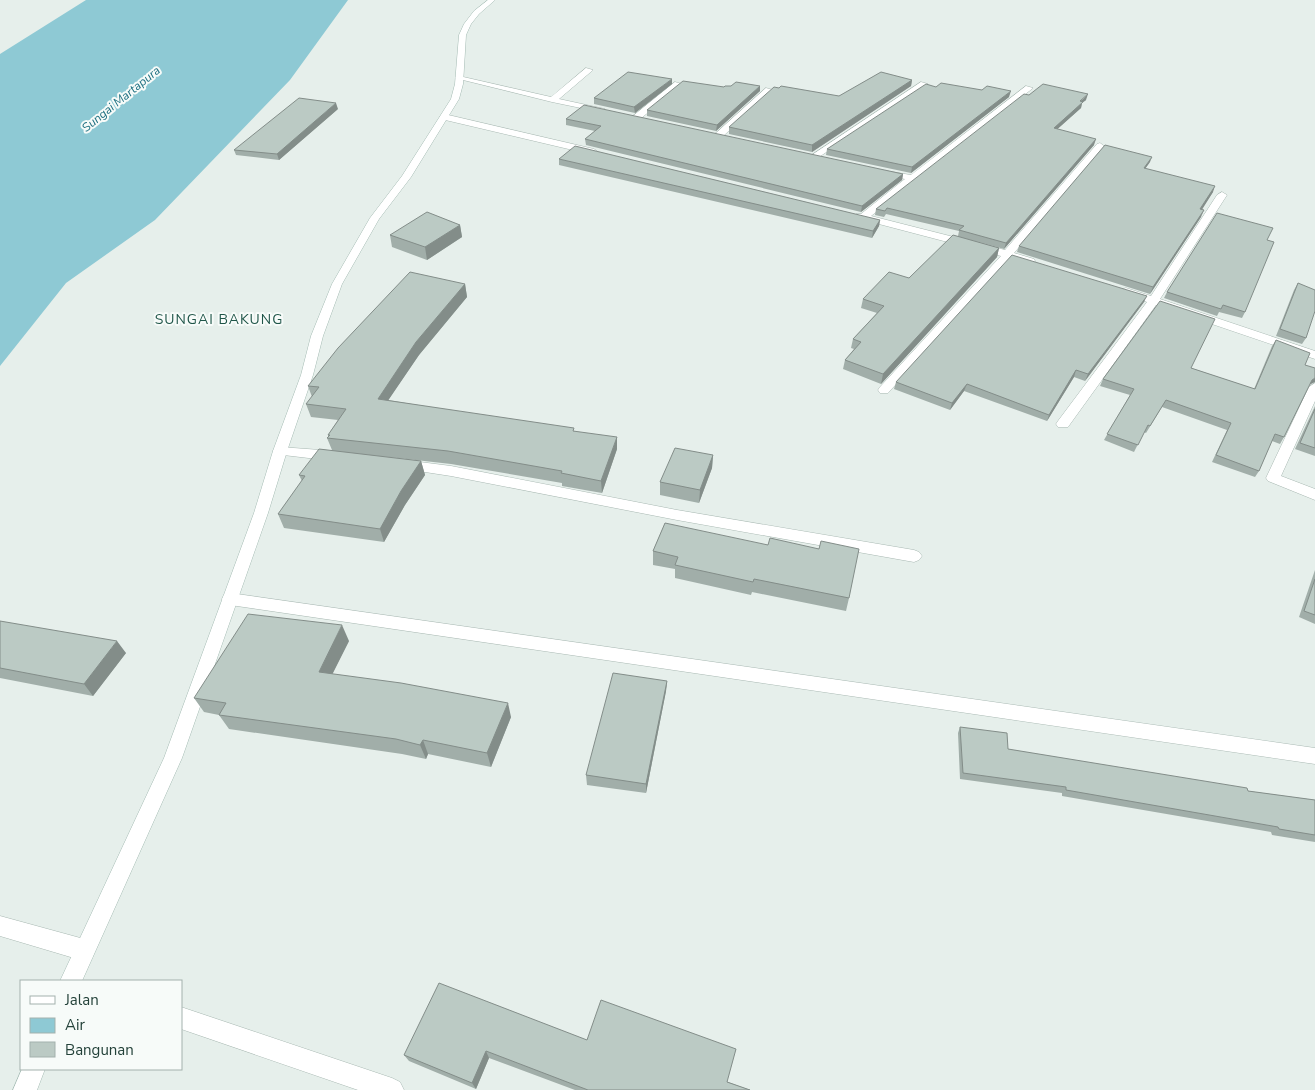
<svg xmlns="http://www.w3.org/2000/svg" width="1315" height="1090" viewBox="0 0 1315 1090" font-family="'Nunito Sans',sans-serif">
<rect width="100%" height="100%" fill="#e6efeb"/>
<path fill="#8ec9d4" d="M86 0H348L290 80 155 220 66 283 0 366V54Z"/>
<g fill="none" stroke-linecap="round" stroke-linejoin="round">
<g stroke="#a8b8b2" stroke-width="1">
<path id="lane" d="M280 447 334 451 339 453 341 456 339 459 334 461 275 454 273 451 275 448Z
M404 460 451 466 677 510 914 550 919 552 922 556 919 560 914 562 677 520 451 476 399 468 397 465 399 462Z"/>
</g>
<g stroke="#a8b8b2" stroke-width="1">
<path id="street" d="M586 68 593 70 559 99 605 109V113L552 102 455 78 459 76 551 97Z
M675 82 682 84 639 120H633V116Z
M921 82 928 84 816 159H810L809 157Z
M1026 86 1033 88 871 216 1005 250 1097 144 1100 143 1104 146 1014 253 1034 259 1035 261 1034 263 1030 264 1010 258 888 393H880L878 390 880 387 1001 256 856 218 854 216 856 214H861L905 179 880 174V170L911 175Z
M766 88 773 90 721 138H715V134Z
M444 114 594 149 598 152 594 155 441 119 440 117Z
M1222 192 1227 195 1160 299 1315 351V359L1156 305 1068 427H1058L1056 424 1058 421 1147 302 1122 293 1120 291 1122 289 1126 288 1151 296 1217 195Z
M1315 383V401L1281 476 1315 489V500L1268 481 1266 478 1309 387Z
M230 593 1315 748V764L230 605 224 603 222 599 224 595Z
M0 916 84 939 92 942 95 950 92 958 84 961 0 936Z
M181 1007 392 1078 400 1082 404 1090H358L181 1029Z"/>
</g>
<g stroke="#a4bbb3" stroke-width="1">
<path id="secondary" d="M488 0H495L479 14 471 24 466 35 463 84 459 99 411 177 379 219 342 284 323 336 313 375 287 451 268 513 182 758 82 981H60L164 758 254 513 273 451 301 375 311 336 332 284 370 218 402 176 451 99 455 84 459 35 464 24 474 11Z
M22 1069H45L37 1090H13Z"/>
</g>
<use href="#lane" fill="#fff" fill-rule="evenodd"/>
<use href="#street" fill="#fff" fill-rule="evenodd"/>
<use href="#secondary" fill="#fff" fill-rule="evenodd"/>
</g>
<path fill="#a1aea9" d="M912 80 911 86 812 152 729 134V127L839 96Z
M672 84 635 113 594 104V98Z
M724 87 760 91 716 131 647 116V110Z
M936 87 1009 97 911 173 826 155 827 149Z
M1029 95 1086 100 1082 103 1081 108 1057 129 1094 145 1004 249 972 240 999 248 997 257 881 384 843 369 845 360 854 349 851 348 853 339 877 313 861 308 863 299 909 278 958 236 959 231 886 214 884 217 875 215 876 209Z
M338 109 279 160 236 155 234 150Z
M566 119 903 174 902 180 861 212 586 145 585 139 595 131 566 125Z
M559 159 880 220 879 226 872 238 559 165Z
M1150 162 1145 169 1213 192 1201 210V217L1150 294 1017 252 1019 246Z
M460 225 462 237 427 260 392 247 390 235Z
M1267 240 1245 312 1242 318 1219 312 1217 316 1164 298 1167 292Z
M1298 283 1306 338 1302 344 1276 336 1294 290Z
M465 284 467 297 419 355 388 400 574 431 617 449 602 493 562 486V483L451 464 380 456 421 461 425 475 405 505 384 542 284 528 278 514 302 481 299 475 332 450 327 438 328 437V435L338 420 311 417 306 404 312 397 308 386Z
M1144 302 1085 381 1074 377 1047 421 964 391 950 410 894 389 896 382Z
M1276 340 1305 365 1309 385 1284 437 1280 444 1272 441 1259 471 1255 477 1212 462 1227 430 1162 407 1146 433 1144 432 1134 452 1104 440 1130 395 1100 386 1103 379 1191 368 1254 389 1272 346Z
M1315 406V456L1295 449Z
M713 455 712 468 699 503 660 495V482Z
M665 523 849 598 846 611 752 592 751 595 675 578V569L653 565V551Z
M1315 570V624L1299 617Z
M0 621 126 653 93 696 0 678Z
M349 641 332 674 511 717 491 767 428 754 426 759 402 754 229 729 219 715 204 712 194 698Z
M667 681 666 691 646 793 587 785 586 775Z
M960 727 1008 749 1248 791 1315 800V842L1272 835 1271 832 1062 796V793L960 779 958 733Z
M587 1040 728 1082 750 1090H575L489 1058 476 1089 409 1061 404 1055Z"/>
<path fill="#838d89" d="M672 79V84L635 113 634 107Z
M912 80 911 86 812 152V145Z
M760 86V91L716 131 717 125Z
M1011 91 1009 97 911 173 912 167Z
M1088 94 1086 100 1082 103 1081 108 1052 134 1054 128Z
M336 103 338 109 279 160 277 154Z
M1096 139 1094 145 1004 249 1006 243Z
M1152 157 1150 162 1141 174 1144 168Z
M903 174 902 180 861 212 862 206Z
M1215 186 1213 192 1198 216 1200 209Z
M1204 210 1201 217 1150 294 1153 287Z
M880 220 879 226 872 238 873 231Z
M460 225 462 237 427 260 425 247Z
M999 248 997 257 881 384 883 374Z
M465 284 467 297 419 355 381 411 378 399 416 342Z
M1147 296 1144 302 1085 381 1088 374Z
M1076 370 1074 377 1047 421 1049 415Z
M1315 378V382L1307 386 1312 380Z
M967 384 964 391 950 410 952 403Z
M617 437V449L602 493 601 481Z
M713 455 712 468 699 503 700 490Z
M421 461 425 475 405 505 384 542 380 529 401 491Z
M342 625 349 641 326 687 319 672Z
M117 641 126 653 93 696 84 684Z
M667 681 666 691 646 793V784Z
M508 703 511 717 491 767 487 753Z
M423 740 428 754 426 759 420 745Z
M486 1051 489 1058 476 1089 472 1083Z"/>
<path fill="#bbcac4" stroke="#838d89" d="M628 72 672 79 634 107 594 98Z
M881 72 912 80 812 145 729 127 774 87 779 88 781 86 839 96Z
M683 81 724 87 725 86H731L736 82 760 86 717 125 647 110Z
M941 83 982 90 987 86 1011 91 912 167 827 149 926 84 936 87Z
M1043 84 1088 94 1080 101 1083 102 1054 128 1096 139 1006 243 959 230 964 226 887 208 885 211 876 209 1024 94 1029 95Z
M299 98 336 103 277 154 234 150Z
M584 105 903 174 862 206 585 139 601 126 566 119Z
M1105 145 1152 157 1144 168 1215 186 1200 209 1204 210 1153 287 1019 246Z
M575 146 880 220 873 231 559 159Z
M427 212 460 225 425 247 390 235Z
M1217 213 1273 228 1267 240 1274 242 1245 312 1223 305 1221 309 1167 292Z
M953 235 999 248 883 374 845 360 861 342 853 339 884 306 863 299 889 272 909 278Z
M1012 255 1147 296 1088 374 1076 370 1049 415 967 384 952 403 896 382Z
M410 272 465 284 416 342 378 399 574 428 573 431 617 437 601 481 561 473 562 471 448 451 327 438 330 435H328L346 409 306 404 319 387 308 386 338 348Z
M1298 283 1315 290V311L1306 338 1280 329Z
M1160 301 1215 319 1191 368 1255 389 1276 340 1310 353 1305 365 1315 368V378L1312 380 1284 437 1275 434 1259 471 1216 455 1231 423 1166 400 1150 426 1148 425 1138 445 1107 434 1134 389 1103 379Z
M1315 409V448L1300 443Z
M675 448 713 455 700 490 660 482Z
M319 449 421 461 401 491 380 529 278 514 305 476 299 475Z
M665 523 768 545 770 538 819 549 821 541 859 549 849 598 754 579 753 582 675 565 678 557 653 551Z
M1315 579V615L1304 611Z
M248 614 342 625 319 672 401 683 508 703 487 753 423 740 420 745 396 739 219 715 226 703 194 698Z
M0 621 117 641 84 684 0 668Z
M613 673 667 681 646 784 586 775Z
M960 727 1007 733 1008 749 1247 788 1248 791 1315 800V835L1279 829 1278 827 1066 790V787L963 773Z
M439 983 587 1040 601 1000 736 1049 727 1082 750 1090H588L486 1051 472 1083 404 1055Z"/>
<g text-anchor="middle" stroke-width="4" stroke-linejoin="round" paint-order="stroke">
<g font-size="12" font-style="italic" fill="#1c6f80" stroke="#f7fbf9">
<text transform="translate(121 99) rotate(-39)" y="4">Sungai Martapura</text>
</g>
<g font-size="14" letter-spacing="1" fill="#1f5548" stroke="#f7fbf9">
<text x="219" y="324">SUNGAI BAKUNG</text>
</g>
</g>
<rect x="20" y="980" width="162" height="90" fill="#f7fbf9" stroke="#a3b1ad"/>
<rect x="30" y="996" width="25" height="8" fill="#ffffff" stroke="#a3b1ad"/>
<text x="65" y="1005" font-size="15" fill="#24423a">Jalan</text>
<rect x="30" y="1018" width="25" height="15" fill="#8ec9d4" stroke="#a3b1ad"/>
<text x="65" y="1030" font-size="15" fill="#24423a">Air</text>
<rect x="30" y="1042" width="25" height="15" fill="#bbcac4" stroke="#a3b1ad"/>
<text x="65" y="1055" font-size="15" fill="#24423a">Bangunan</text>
</svg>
